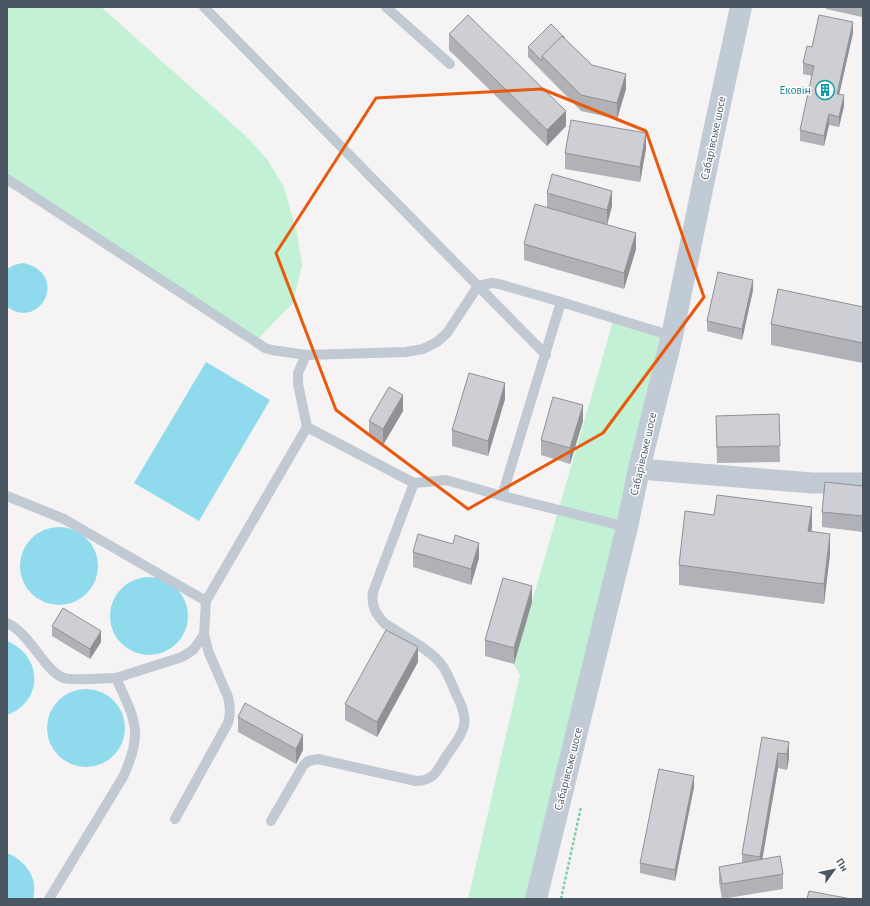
<svg xmlns="http://www.w3.org/2000/svg" width="870" height="906" viewBox="0 0 870 906" font-family="'Alegreya Sans',sans-serif">
<rect width="100%" height="100%" fill="#f5f3f3"/>
<path fill="#c3f1d5" d="M7 7H101L248 138 267 159 284 187 297 233 302 265 293 303 255 342 7 179Z
M614 318 672 336 526 899H468L520 675 514 664Z"/>
<path fill="#90daee" d="M23 263C70 273 41 331 7 307V269L14 265Z
M206 362 270 400 199 521 134 483Z
M20 566a39 39 0 1 1 78 0a39 39 0 1 1-78 0Z
M110 616a39 39 0 1 1 78 0a39 39 0 1 1-78 0Z
M7 641C43 656 44 701 7 715Z
M47 728a39 39 0 1 1 78 0a39 39 0 1 1-78 0Z
M7 853C25 860 39 878 33 899H7Z"/>
<g fill="none" stroke-linecap="round" stroke-linejoin="round">
<path stroke="#7ad0a6" stroke-width="2.5" stroke-dasharray="3 2" stroke-linecap="butt" d="M561 899 581 807"/>
<path stroke="#c1cad2" stroke-width="10" d="M204 7 478 286 447 333 437 342 423 349 406 352 306 355
M386 7 450 64
M7 179 265 348 272 350 306 355 298 373V384L307 427
M561 302 672 336
M7 496 64 519 206 601
M502 496 561 302 499 284 492 283 478 286 546 355
M7 623C31 634 44 671 64 678 73 681 104 678 116 678
M175 819 228 723C231 713 230 706 228 697L209 653 204 635 206 601 307 427 414 483 446 480 502 496 627 527
M271 821 303 766 308 761 318 759 416 781C435 781 438 769 447 755 453 747 461 737 464 726 466 714 461 704 456 694 452 684 448 673 441 664 431 650 399 633 384 623 375 613 371 605 373 592L414 483
M49 899 123 777C144 732 135 720 116 678L182 657 193 650 204 635"/>
<path stroke="#c1cad2" stroke-width="21" d="M639 469 812 483H863"/>
<path stroke="#c1cbd6" stroke-width="22" d="M536 899 627 527 639 469 672 336 713 136 741 7"/>
</g>
<path fill="#b0b2b7" d="M826 7H863L862 17 826 9Z
M853 33 839 94 844 106 839 127 829 125 824 146 800 141V130L812 76 803 74V63L812 47Z
M449 34 566 126 547 146 449 50Z
M565 39 592 65 626 89 617 119 581 111 528 57V47Z
M646 149 640 182 565 169V153Z
M547 193 612 206 607 225 636 249 624 289 524 260V244L547 208Z
M753 290 742 340 707 331V321Z
M863 307V363L771 345V324Z
M505 399 488 456 452 446V430Z
M403 411 383 445 369 436V421Z
M779 414 780 462 717 463 716 416Z
M583 421 570 464 541 455V440Z
M863 486V532L822 527V512Z
M812 527 811 532 830 554 824 604 679 585V565Z
M453 544 479 558 471 585 413 567V552Z
M532 602 514 664 485 656V640Z
M52 626 101 642 90 659 52 636Z
M418 662 377 737 345 720V704Z
M238 717 303 750 296 764 238 732Z
M762 737 789 742V758L787 770 778 768 762 859 783 874V889L722 899 719 882V867L742 863V854Z
M694 787 675 881 640 873V863Z"/>
<path fill="#909195" d="M853 22V33L837 104V94Z
M626 74V89L617 119V103Z
M844 95V106L839 127V117Z
M566 111V126L547 146V130Z
M829 114V125L824 146V136Z
M646 133V149L640 182V167Z
M612 191V206L607 225V210Z
M636 233V249L624 289V273Z
M753 280V290L742 340V329Z
M505 383V399L488 456V441Z
M403 395V411L383 445V429Z
M583 405V421L570 464V448Z
M812 507V527L808 551V531Z
M830 534V554L824 604V584Z
M479 543V558L471 585V569Z
M532 586V602L514 664V648Z
M101 631V642L90 659V649Z
M418 647V662L377 737V722Z
M303 735V750L296 764V749Z
M789 742V758L787 770V754Z
M778 753V768L760 873V857Z
M694 776V787L675 881V870Z"/>
<path fill="#cdcfd5" stroke="#909195" d="M468 15 566 111 547 130 449 34Z
M819 15 853 22 837 94 844 95 839 117 829 114 824 136 800 130 814 66 803 63 807 46 812 47Z
M551 24 565 38H564L562 36 542 56V61L528 47Z
M562 36 592 65 626 74 617 103 581 95 542 56Z
M571 120 646 133 640 167 565 153Z
M552 174 612 191 607 210 547 193Z
M535 204 636 233 624 273 524 244Z
M718 272 753 280 742 329 707 321Z
M778 289 863 307V343L771 324Z
M469 373 505 383 488 441 452 430Z
M389 387 403 395 383 429 369 421Z
M553 397 583 405 570 448 541 440Z
M779 414 780 446 717 447 716 416Z
M825 482 863 486V516L822 512Z
M717 495 812 507 808 531 830 534 824 584 679 565 685 511 714 515Z
M418 534 453 544 455 535 479 543 471 569 413 552Z
M503 578 532 586 514 648 485 640Z
M63 608 101 631 90 649 52 626Z
M386 630 418 647 377 722 345 704Z
M245 703 303 735 296 749 238 717Z
M762 737 789 742 787 754 778 753 760 857 742 854Z
M659 769 694 776 675 870 640 863Z
M780 856 783 874 722 884 719 867Z
M809 891 851 899H807Z"/>
<path fill="none" stroke="#e8590c" stroke-width="3" stroke-linejoin="round" d="M542 89 646 131 704 297 603 433 468 509 336 410 276 253 376 98Z"/>
<defs>
<g id="building-ring" transform="scale(1)"><circle r="9.5" fill="#fff" stroke="#0f9aa8" stroke-width="1.5"/><path d="M-4-6H4V6H1V3H-1V6H-4ZM-2.5-4.3h1.7v1.8h-1.7ZM.8-4.3h1.7v1.8H.8ZM-2.5-1h1.7V.8h-1.7ZM.8-1h1.7V.8H.8Z" fill="#0f9aa8"/></g>
</defs>
<g fill-rule="evenodd">
<use href="#building-ring" x="825" y="90"/>
</g>
<g text-anchor="middle" stroke-width="3" stroke-linejoin="round" paint-order="stroke">
<g font-size="12" fill="#0d838f" stroke="#fff" text-anchor="end">
<text x="811" y="94">Ековін</text>
</g>
<g font-size="12" fill="#4a5661" stroke="#fff">
<text transform="translate(713 138) rotate(-78)" y="4">Сабарівське шосе</text>
<text transform="translate(643 454) rotate(-77)" y="4">Сабарівське шосе</text>
<text transform="translate(568 769) rotate(-76)" y="4">Сабарівське шосе</text>
</g>
</g>
<rect width="870" height="906" fill="none" stroke="#4a5661" stroke-width="16"/>
<g transform="translate(834 870) rotate(57)" stroke="#ffffff" stroke-width="3" paint-order="stroke">
<path d="M0-3L7 15L0 10L-7 15Z" fill="#4a5661"/>
<text y="-6" font-size="11" font-weight="bold" text-anchor="middle" fill="#4a5661">Пн</text>
</g>
</svg>
